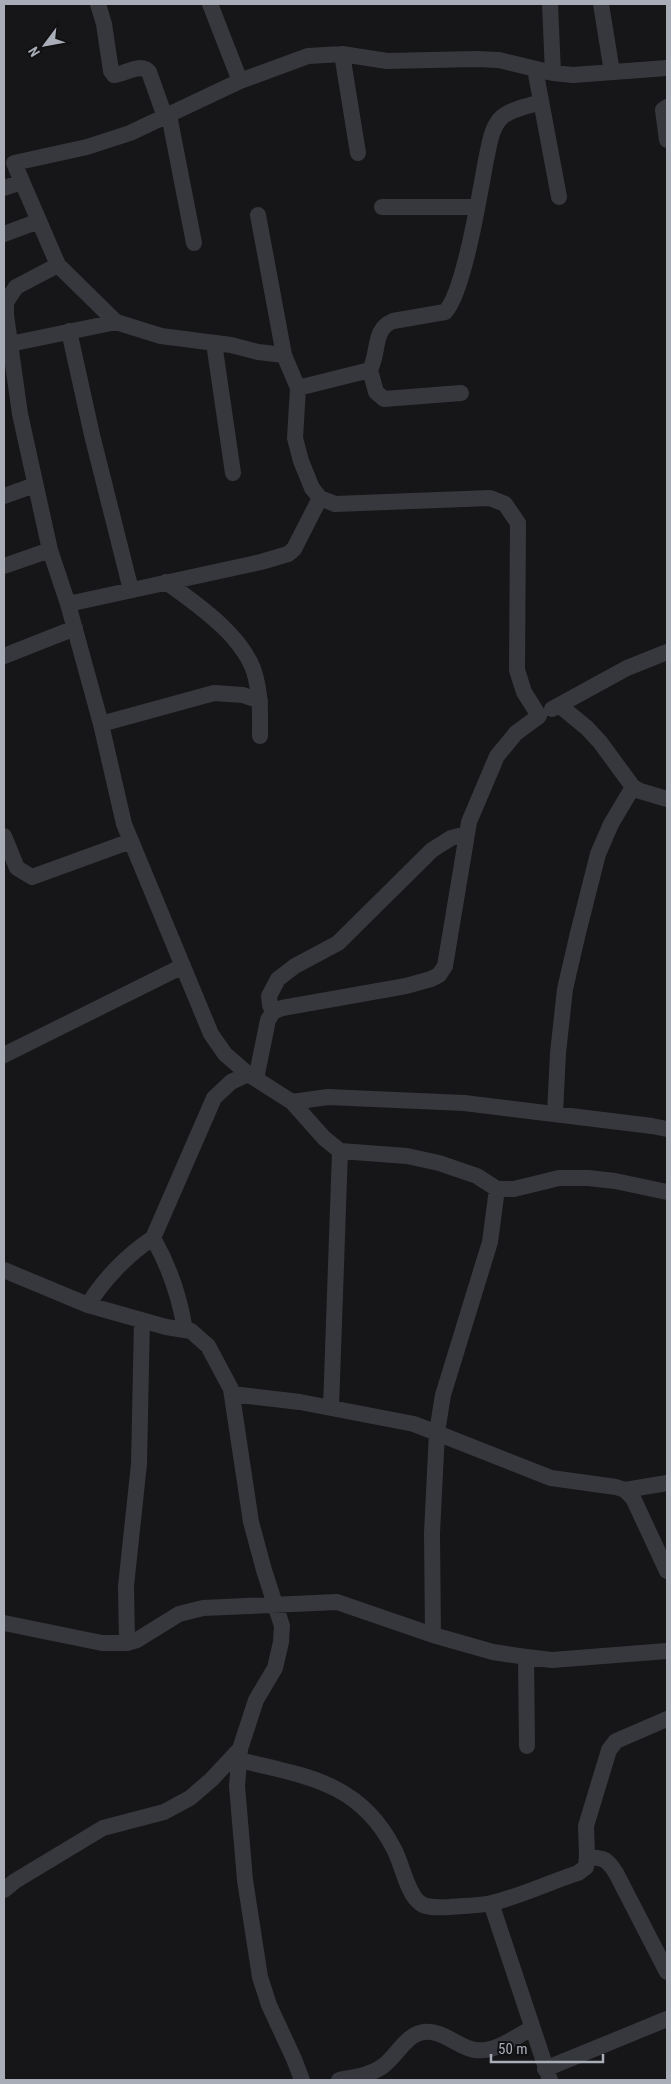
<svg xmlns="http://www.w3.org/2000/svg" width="671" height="2084" viewBox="0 0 671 2084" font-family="'Roboto Condensed',sans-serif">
<rect width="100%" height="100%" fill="#161618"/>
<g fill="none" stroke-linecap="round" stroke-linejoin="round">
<path stroke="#37383d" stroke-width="16" d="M98 4 104 24 111 71 114 75C125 74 141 62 149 72L165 117
M210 4 240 81
M550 4 553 73 573 75 667 68
M601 4 612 72
M342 54 358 153
M535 69 559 197
M553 73 499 60 475 59 387 61 342 54 308 56 240 81 130 133 87 147 14 163 58 265 16 287 6 302V315L20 414 50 550 68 604 101 724 124 824 211 1034 225 1054 248 1074 292 1102 324 1138 340 1151 407 1156 439 1163 477 1176 497 1189H514L559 1178H588L615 1181 667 1192
M667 107 663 110 667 140
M169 115 194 243
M4 188 22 182
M382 207H476
M258 215 284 355
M4 234 39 221
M58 265 116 322 161 336 231 345 258 352 284 355 298 388 295 438 301 461 312 488 320 498 335 504 490 498 505 504 518 523 517 670 524 692 539 716 516 733 497 756 469 822 445 966 439 975 431 979 406 986 282 1008 273 1012 268 1020 256 1079
M69 331 92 435 131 590
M214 343 233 473
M10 344 116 322
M370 370 376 392 384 399 461 393
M298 388 370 370C380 350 372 330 393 321L445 312C464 293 480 192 486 160 489 147 491 127 502 117 511 109 529 106 541 102
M4 496 35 485
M4 566 50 550
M166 582C197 604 248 639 256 679 261 698 260 717 260 736
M68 604 261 562 288 554 294 549 320 498
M4 656 75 628
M559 705 587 728 600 742 633 787 640 791 667 799
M552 709 627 668 667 652
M101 724 214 693 243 695 260 701
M4 836 17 868 32 877 131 841
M273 1012 270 1005 269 996 278 979 295 966 338 943 432 850 451 838 467 834
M4 1055 183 966
M292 1102 328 1097 464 1103 652 1126 667 1129
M555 1113 558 1053 565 989 578 933 598 854 611 824 633 787
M4 1270 88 1305 166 1327 191 1331 208 1346 231 1389 251 1522 264 1570 282 1626 281 1642 275 1668 256 1700 240 1749 237 1786 245 1880 260 1977 269 2005 294 2059 302 2080
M88 1305C103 1280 128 1254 153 1238
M185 1330C180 1299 169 1266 153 1238L214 1098 231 1082 248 1074
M232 1394 300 1402 414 1424 551 1478 616 1487 625 1490 633 1498 667 1571
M331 1408 340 1151
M625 1490 667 1483
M4 1623 102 1643H127L137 1640 179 1614 203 1608 337 1602 433 1635 493 1652 526 1657 552 1660 667 1651
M433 1635 432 1533 437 1432 443 1395 490 1242 497 1189
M127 1643 126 1586 139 1464 142 1320
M526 1657 527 1746
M239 1760C306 1776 360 1782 394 1849 402 1863 407 1894 420 1903 428 1909 441 1907 450 1907 463 1906 478 1906 492 1903 521 1896 550 1882 578 1873L586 1867 587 1855 586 1826 609 1750 616 1741 667 1719
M587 1857C605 1858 607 1859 616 1873L667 1972
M4 1890 15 1881 103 1828 164 1812 190 1798 211 1780 240 1749
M491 1903 550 2080
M545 2069 667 2019
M339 2080C354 2077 371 2075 383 2066 397 2056 406 2034 424 2032 444 2030 457 2047 475 2050 495 2053 515 2037 532 2028"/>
</g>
<rect width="671" height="2084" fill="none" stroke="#a8adb8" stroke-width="10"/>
<g transform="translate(45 45) rotate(238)" stroke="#111113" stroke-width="4" paint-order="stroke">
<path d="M0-4L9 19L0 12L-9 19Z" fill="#a8adb8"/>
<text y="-8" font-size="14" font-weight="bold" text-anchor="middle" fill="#a8adb8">N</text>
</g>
<path d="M491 2054v8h112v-8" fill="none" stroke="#a8adb8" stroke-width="2.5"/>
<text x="498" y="2054" font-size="15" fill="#a8adb8" stroke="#111113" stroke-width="4" paint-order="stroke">50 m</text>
</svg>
